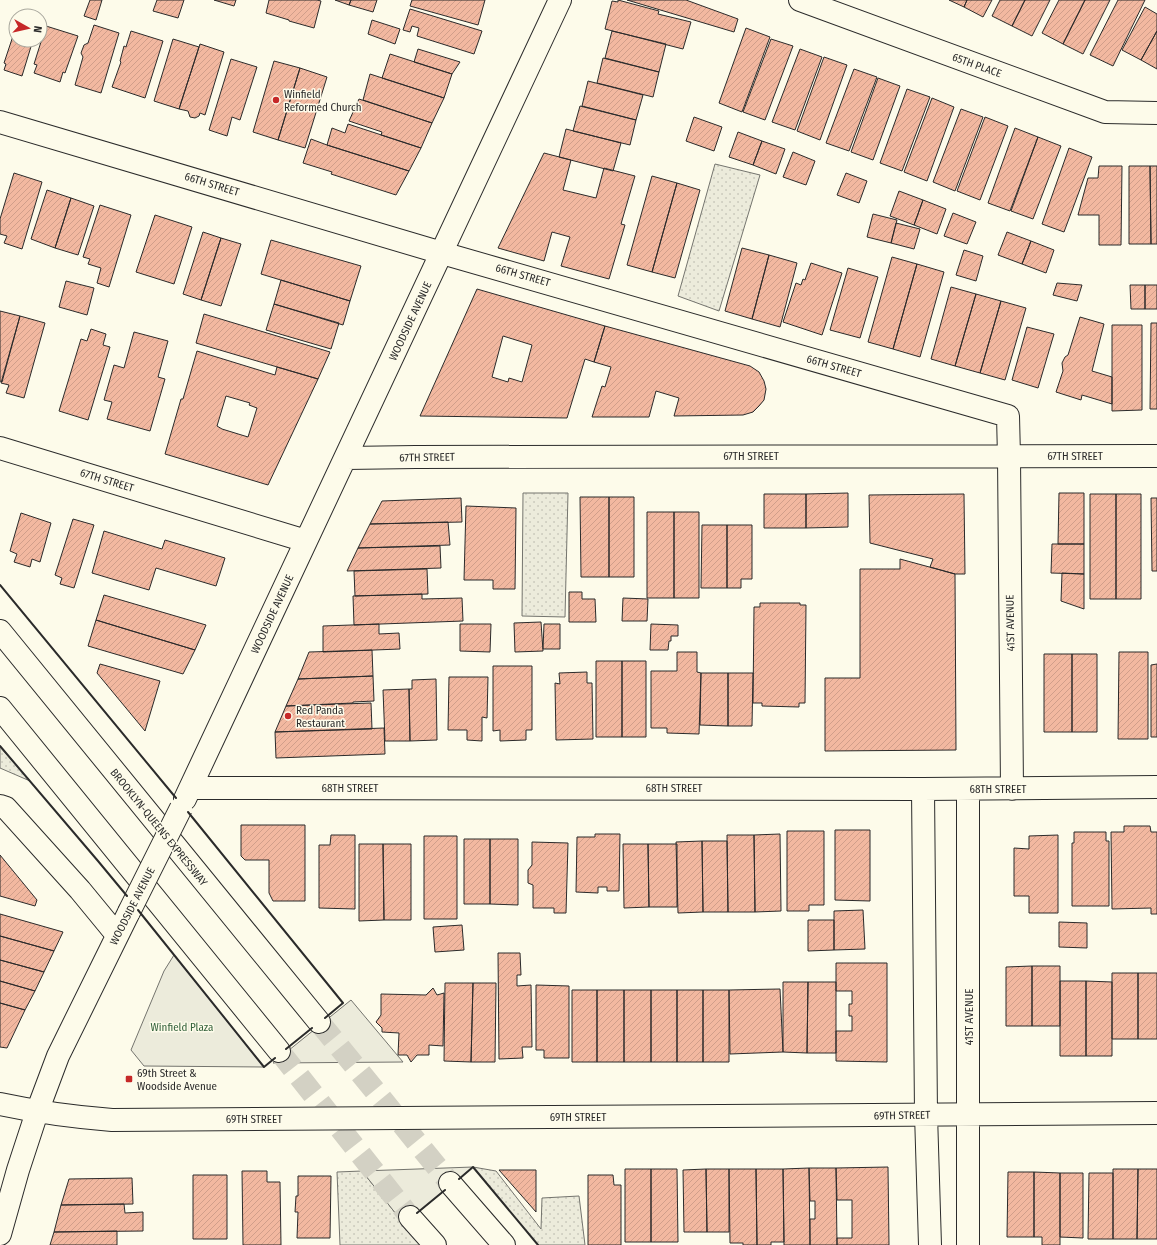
<svg xmlns="http://www.w3.org/2000/svg" width="1157" height="1245" viewBox="0 0 1157 1245" font-family="'Fira Sans Condensed',sans-serif">
<defs>
<pattern id="grass-dots" width="8" height="8" patternUnits="userSpaceOnUse"><rect width="8" height="8" fill="#ecebdb"/><path d="M2 2h.1M6 6h.1" fill="none" stroke="#cbcabc" stroke-width="1.8" stroke-linecap="round"/></pattern>
<pattern id="building-hatch" width="6" height="6" patternUnits="userSpaceOnUse"><rect width="6" height="6" fill="#f2b8a0"/><path d="M-1 1l2-2M0 6l6-6M5 7l2-2" fill="none" stroke="#d09e8a"/></pattern>
</defs>
<rect width="100%" height="100%" fill="#fdfbea"/>
<path fill="url(#grass-dots)" stroke="#74746e" d="M715 164 760 175 719 311 678 296Z
M523 493H568L565 617 522 616Z
M0 747 30 781 0 768Z
M473 1167 496 1171 541 1229 542 1198 579 1196 585 1245H538Z
M362 1171 404 1224 423 1245H340L337 1172Z"/>
<path fill="#ecebdb" stroke="#74746e" d="M174 955 264 1067 144 1066 131 1050 164 971Z
M351 1000 403 1062 273 1063Z
M473 1167 404 1224 362 1171Z"/>
<path fill="url(#building-hatch)" stroke="#2b2b2b" fill-rule="evenodd" d="M90 0H102L96 20 84 16Z
M157 0H184L178 18 153 11Z
M214 0H236L234 6Z
M269 0H317L321 1 314 28 289 21V20L266 13Z
M335 0H351L349 5Z
M351 0H377L373 12 349 5Z
M412 0H485L478 25 410 6Z
M618 0 659 11 658 14 691 22 683 49 605 29 612 1 618 2Z
M627 0H686L738 19 734 32Z
M949 0H967L964 7Z
M967 0H992L983 17 964 7Z
M1000 0H1025L1012 26 992 16Z
M1025 0H1050L1032 36 1012 26Z
M1059 0H1085L1063 44 1042 33Z
M1085 0H1110L1083 54 1063 44Z
M1118 0H1145L1113 66 1090 55Z
M1145 7 1157 14V31L1141 60 1122 50Z
M410 9 482 31 474 54 417 36 419 28 412 26 410 32 403 30Z
M21 12 33 16H19Z
M372 20 400 29 395 44 368 34Z
M94 25 119 33 101 93 75 85 83 57 81 53 84 45 88 43Z
M46 26 78 36 65 73 63 72 60 82 34 73 37 65 34 64Z
M16 27V40H33L22 76 4 70 6 64 4 63Z
M746 28 770 37 742 112 719 103Z
M131 31 163 41 145 98 112 87 121 62 120 61 124 46 126 47Z
M612 31 666 44 659 72 605 58Z
M1157 31V69L1141 60Z
M173 39 199 47 179 109 154 101Z
M771 39 793 46 765 120 743 112Z
M200 44 224 52 205 115 200 113 199 116 195 118 190 117 188 111 179 109Z
M418 49 460 62 452 74 414 62Z
M800 49 822 57 795 130 772 122Z
M390 54 452 74 444 98 382 78Z
M824 57 847 65 820 140 797 131Z
M603 58 659 72 653 97 597 83Z
M231 59 257 67 240 120 232 117 227 136 209 130Z
M274 61 300 68 278 140 253 132Z
M300 68 327 77 305 148 278 140Z
M854 69 877 77 849 151 826 143Z
M370 74 444 98 432 123 363 100Z
M878 78 900 86 873 160 851 152Z
M588 81 643 95 636 120 582 106Z
M907 89 930 97 902 171 880 163Z
M932 98 954 107 927 181 904 172Z
M359 99 432 123 421 148 381 135 382 132 349 121Z
M580 106 636 120 630 145 573 131Z
M961 109 983 117 955 191 933 182Z
M694 117 722 127 714 151 686 141Z
M985 117 1008 126 980 200 957 191Z
M348 124 421 148 409 171 327 145 332 128 345 133Z
M1015 128 1038 137 1010 211 988 203Z
M566 129 621 143 613 171 559 157Z
M738 132 762 141 753 165 729 157Z
M1038 137 1061 146 1033 219 1011 211Z
M311 139 327 145 409 171 396 195 331 174 332 172 303 163Z
M762 141 785 149 776 174 753 165Z
M1069 148 1092 157 1064 232 1042 224Z
M793 152 815 161 806 185 783 177Z
M544 153 571 160 563 190 596 198 604 168 635 176 621 224 625 225 609 279 561 266 570 237 552 232 544 261 498 248Z
M1099 166H1122L1121 245H1099V215H1078L1088 178H1098Z
M1129 166H1150L1151 244H1129Z
M1150 166H1157V244H1151Z
M14 173 42 182 22 249 4 243 7 236 0 234V219Z
M846 173 867 181 859 203 837 195Z
M652 176 677 183 652 272 627 265Z
M677 183 700 190 675 278 652 272Z
M47 190 71 198 55 248 31 239Z
M899 191 923 200 914 225 890 216Z
M71 198 94 206 78 255 55 248Z
M923 200 946 209 937 234 914 225Z
M100 205 131 215 109 287 97 283 101 268 88 264 90 259 83 257Z
M953 213 976 222 967 244 944 236Z
M873 214 897 220 891 243 867 237Z
M155 215 192 227 174 284 136 272Z
M896 223 920 229 914 249 891 243Z
M203 232 221 238 201 300 183 294Z
M1007 232 1031 241 1022 264 998 255Z
M221 238 241 244 221 306 201 300Z
M271 240 361 266 350 301 261 274Z
M1031 241 1054 250 1046 273 1022 264Z
M742 248 769 255 752 319 725 311Z
M964 250 983 256 976 281 956 275Z
M769 255 797 263 780 327 752 319Z
M892 257 917 264 893 349 868 342Z
M811 263 842 273 822 335 783 322 796 283 801 285 803 279 805 280Z
M917 264 944 272 920 357 893 349Z
M848 268 878 277 860 338 830 330Z
M281 280 350 301 343 325 274 304Z
M66 281 94 288 87 315 59 307Z
M1057 283 1082 285 1077 301 1053 295Z
M1130 285H1145V309H1131Z
M1145 285H1157V309H1145Z
M951 287 976 294 955 366 931 359Z
M477 289 605 326 594 362 585 359 567 418 420 416ZM503 336 532 345 522 382 509 378 508 382 492 377Z
M976 294 1001 301 980 373 955 366Z
M1001 301 1026 308 1005 380 980 373Z
M274 304 339 323 331 349 266 330Z
M0 311 20 316 2 382 0 381Z
M204 314 330 352 318 379 196 343Z
M20 316 45 323 24 398 6 393 9 385 1 383Z
M1080 317 1104 324 1092 371 1112 377V404L1082 395 1081 400 1056 392 1063 371 1062 363 1065 357 1068 355Z
M1151 323H1157V409H1150Z
M1112 325H1142V410L1112 411Z
M605 326 750 366 759 372 764 381 766 389 764 400 759 406 753 412 743 415 674 416 679 398 656 391 649 417H592L602 386 605 387 611 367 594 362Z
M1027 327 1054 334 1038 388 1012 380Z
M91 329 106 334 103 345 110 347 88 420 59 411 81 339 87 341Z
M134 332 168 341 158 377 165 379 150 431 107 419 112 402 104 400 114 365 124 368Z
M197 351 275 375 277 367 318 379 268 485 165 454 181 399H183ZM226 396 250 403 249 405 257 408 248 437 222 429 217 426Z
M848 493V527L806 528V494Z
M1059 493H1084V544H1058Z
M764 494H806V528H764Z
M964 494 965 574H955L930 567 933 559 870 543 869 495Z
M1090 494H1116V599H1090Z
M1116 494H1141V599H1116Z
M580 497H609V577H581Z
M609 497H634V577H609Z
M461 498 462 522 370 524 382 501Z
M1151 498H1157V571H1152Z
M466 506 516 508 515 589H493V580H464Z
M647 512H674V598H647Z
M674 512H699V598H674Z
M21 513 51 523 40 562 32 559 30 567 14 562 17 554 10 551Z
M73 519 94 525 74 588 60 584 62 578 55 575Z
M448 522 450 545 358 548 370 524Z
M702 525H727V588H701Z
M727 525H752V579H741V588H727Z
M104 531 162 549 165 540 225 558 216 586 156 568 149 590 92 573Z
M1052 544H1084V574L1051 573Z
M440 546 441 568 347 571 358 548Z
M900 559 955 574 956 750 825 751V678H860V569H900Z
M427 569 428 594 355 596 354 571Z
M1062 573 1084 574V609L1061 601Z
M569 592H582V599H595L596 622H569Z
M422 594V599L462 598 463 621 354 625 353 596Z
M104 595 206 625 195 650 96 620Z
M623 598 648 599 647 621H622Z
M760 603H800V605H806L805 703H799V707L762 706V703H753L754 607H760Z
M96 620 132 631 195 650 183 674 88 646Z
M541 622 543 651 515 652 514 623Z
M379 624V634L399 633 400 649 323 652V626Z
M460 624H491L490 652 460 651Z
M544 624H560V649H543Z
M651 624 678 625V636H671V641H669L668 650H650Z
M372 650 373 676 298 679 309 652Z
M677 652H697V672L701 673 699 734 667 733V728H651V671H677Z
M1119 652H1148V739H1118Z
M1044 654H1072V732H1044Z
M1072 654H1097V732H1072Z
M596 661H622V737H596Z
M622 661H646V737H622Z
M100 664 160 681 145 731 97 673Z
M1157 664V737H1151V665Z
M493 666H532V730H526V740L500 741V730L493 731Z
M587 672V683H592L593 739 556 740 555 683 560 684 559 673Z
M701 673H728V726L700 725Z
M728 673H753L752 726H728Z
M373 676 374 701 353 702V703L286 706 298 679Z
M449 677H488L487 718 482 717V741L467 740V730H448Z
M436 679 437 740 410 741 409 689H412V680Z
M409 689 410 741H385L383 690Z
M371 703 372 729 275 732 286 706Z
M384 728 385 754 276 758 275 732Z
M241 825H305V901H273L269 893V860H245L241 856Z
M1124 826H1150L1151 832H1157V914H1151V908L1112 909 1111 832H1124Z
M835 830H870V901L835 900Z
M787 831H824V905H809V911H787Z
M1074 832H1106V841H1109V906H1072V843H1074Z
M595 834H620L619 891H607V887H598V893L576 892 577 837H595Z
M780 834 781 911 755 912 754 835Z
M331 835H355V909L319 908V845H330Z
M727 835H754L755 912H728Z
M1058 835V913H1029V896H1014V848L1029 849V836Z
M424 836H457V919H424Z
M464 839H490V904H464Z
M490 839H518V905L490 904Z
M702 841 703 912 678 913 676 842Z
M702 841H727L728 912H703Z
M532 842 568 843 566 913H554V908H533V885L528 883V870L532 865Z
M359 844H383L384 920 359 921Z
M383 844H411V920H384Z
M623 844H648L649 907 624 908Z
M648 844H677V907H649Z
M0 855 37 900 35 906 0 896Z
M863 910 865 949 834 950V911Z
M0 914 63 932 54 951 0 936Z
M808 920H834V950L808 951Z
M1059 922 1087 923V948L1059 947Z
M462 925 464 950 435 952 433 927Z
M0 936 54 951 44 972 0 960Z
M498 953H520L521 975H517V986L531 985 532 1047H522L523 1058 499 1059Z
M0 960 44 972 35 991 0 981Z
M836 963H887V1062L836 1061V1031H852V1016H849V1004H852V991H836Z
M1032 966H1060V1026H1032Z
M1032 966V1026H1006V967Z
M1112 973H1138V1039H1112Z
M1138 973H1157V1039H1138Z
M0 981 35 991 25 1010 0 1003Z
M1060 981H1086V1056H1060Z
M1086 981 1112 982V1056H1086Z
M783 982H808L807 1053 783 1052Z
M808 982H836V1053H807Z
M445 983H473L471 1062 444 1061Z
M473 983H496L495 1062H471Z
M536 985 569 986V1058H544V1050H536Z
M433 988 437 995 444 993 443 1046 429 1045V1055H417L411 1062 407 1055H398L399 1033 382 1032V1028L376 1022 381 1015V994L426 995Z
M780 989 783 1052 730 1054 729 990Z
M572 990H597V1062H572Z
M597 990H624V1062H597Z
M624 990H651V1062H624Z
M651 990H677V1062H651Z
M677 990H703V1062H677Z
M703 990H729V1062H703Z
M0 1003 25 1010 7 1048 0 1047Z
M888 1167 889 1245H837V1238H852V1200H837L836 1168Z
M809 1168H836L837 1245H810V1219H815V1201H810Z
M809 1168 810 1245H784L783 1169Z
M625 1169H651V1242H625Z
M651 1169H677L678 1242H651Z
M706 1169 707 1232H684L683 1170Z
M706 1169H729V1232H707Z
M729 1169H756L757 1245H743V1243H730Z
M756 1169H783L784 1242H771V1245H757Z
M1113 1169H1138L1137 1239H1113Z
M1138 1169H1157V1239H1137Z
M499 1170H536V1212Z
M242 1171H267V1182H280L281 1245H243Z
M1008 1172H1034V1237H1007Z
M1034 1172 1060 1173V1245H1042V1237H1034Z
M1060 1173H1083V1238L1060 1237Z
M1089 1173H1113V1239H1088Z
M193 1175H227V1239H193Z
M588 1175H613L614 1185H621V1245H588Z
M298 1176H331L330 1238H297L298 1212H295L296 1196H298Z
M132 1178 133 1204 61 1205 69 1179Z
M124 1204 125 1213 143 1212V1231L54 1232 61 1205Z
M117 1231V1245H50L54 1232Z"/>
<g fill="none" stroke-linecap="round" stroke-linejoin="round">
<path stroke="#d3d1c4" stroke-width="22" stroke-dasharray="22 11" stroke-linecap="butt" d="M319 1022 450 1183
M279 1051 410 1217"/>
<g stroke="#2b2b2b" stroke-width="24">
<path id="minor" d="M800 0 1105 112 1157 113
M0 122 442 253 1008 416 1009 457 1012 789
M0 448 306 541
M346 458 416 457 1157 456
M191 788 923 789 1157 787
M923 789 926 1114 930 1245
M968 789V1245
M185 799 560 0
M0 806 6 808 80 890 117 935
M0 1104C37 1112 74 1117 112 1120L1157 1113
M0 1234 18 1170 37 1112 58 1056 129 912"/>
</g>
<g stroke="#2b2b2b" stroke-width="24">
<path id="highway" d="M0 631 319 1022
M0 708 279 1051
M450 1183 504 1245
M410 1217 435 1245"/>
</g>
<use href="#minor" stroke="#fdfbea" stroke-width="22"/>
<use href="#highway" stroke="#fdfbea" stroke-width="22"/>
<g stroke="#2b2b2b" stroke-width="24" stroke-linecap="butt">
<path id="minor-bridge" d="M129 912 181 808"/>
</g>
<use href="#minor-bridge" stroke="#fdfbea" stroke-width="22"/>
<path stroke="#2b2b2b" stroke-width="2" d="M0 585 176 798
M0 746 98 861 127 896
M188 812 343 1003 325 1018
M138 910 264 1067 275 1058
M286 1049 312 1028
M459 1179 473 1167 538 1245
M417 1213 445 1190"/>
</g>
<g fill="#c62828" stroke="#fdfbea" stroke-width="1.5">
<circle cx="276" cy="100" r="4"/>
<circle cx="288" cy="716" r="4"/>
<rect x="125" y="1075" width="8" height="8" rx="2"/>
</g>
<g text-anchor="middle" stroke-width="3" stroke-linejoin="round" paint-order="stroke">
<g font-size="11" fill="#2b2b2b" stroke="#fdfbea">
<text transform="translate(977 65) rotate(20)" y="4">65TH PLACE</text>
<text transform="translate(212 184) rotate(17)" y="4">66TH STREET</text>
<text transform="translate(523 275) rotate(16)" y="4">66TH STREET</text>
<text transform="translate(410 321) rotate(-65)" y="4">WOODSIDE AVENUE</text>
<text transform="translate(834 366) rotate(16)" y="4">66TH STREET</text>
<text x="751" y="460">67TH STREET</text>
<text x="1075" y="460">67TH STREET</text>
<text transform="translate(427 457) rotate(-1)" y="4">67TH STREET</text>
<text transform="translate(107 480) rotate(17)" y="4">67TH STREET</text>
<text transform="translate(272 614) rotate(-65)" y="4">WOODSIDE AVENUE</text>
<text transform="translate(1010 623) rotate(-91)" y="4">41ST AVENUE</text>
<text x="350" y="792">68TH STREET</text>
<text x="674" y="792">68TH STREET</text>
<text x="998" y="793">68TH STREET</text>
<text transform="translate(159 827) rotate(51)" y="4">BROOKLYN-QUEENS EXPRESSWAY</text>
<text transform="translate(132 906) rotate(-63)" y="4">WOODSIDE AVENUE</text>
<text transform="translate(969 1017) rotate(-90)" y="4">41ST AVENUE</text>
<text transform="translate(902 1115) rotate(-1)" y="4">69TH STREET</text>
<text x="578" y="1121">69TH STREET</text>
<text x="254" y="1123">69TH STREET</text>
</g>
<g font-size="11" fill="#2b2b2b" stroke="#fdfbea" text-anchor="start">
<text x="284" y="98">Winfield<tspan x="284" dy="13">Reformed Church</tspan></text>
<text x="296" y="714">Red Panda<tspan x="296" dy="13">Restaurant</tspan></text>
<text x="137" y="1077">69th Street &amp;<tspan x="137" dy="13">Woodside Avenue</tspan></text>
</g>
<g font-size="11" fill="#34623c" stroke="#fdfbea">
<text x="182" y="1031">Winfield Plaza</text>
</g>
</g>
<g transform="translate(28 28) rotate(98)"><circle r="19" fill="#fdfbea" stroke="#a9a89e"/>
<path d="M0-3L7 15L0 10L-7 15Z" fill="#c62828"/>
<text y="-6" font-size="11" font-weight="bold" text-anchor="middle" fill="#2b2b2b">N</text>
</g>
</svg>
